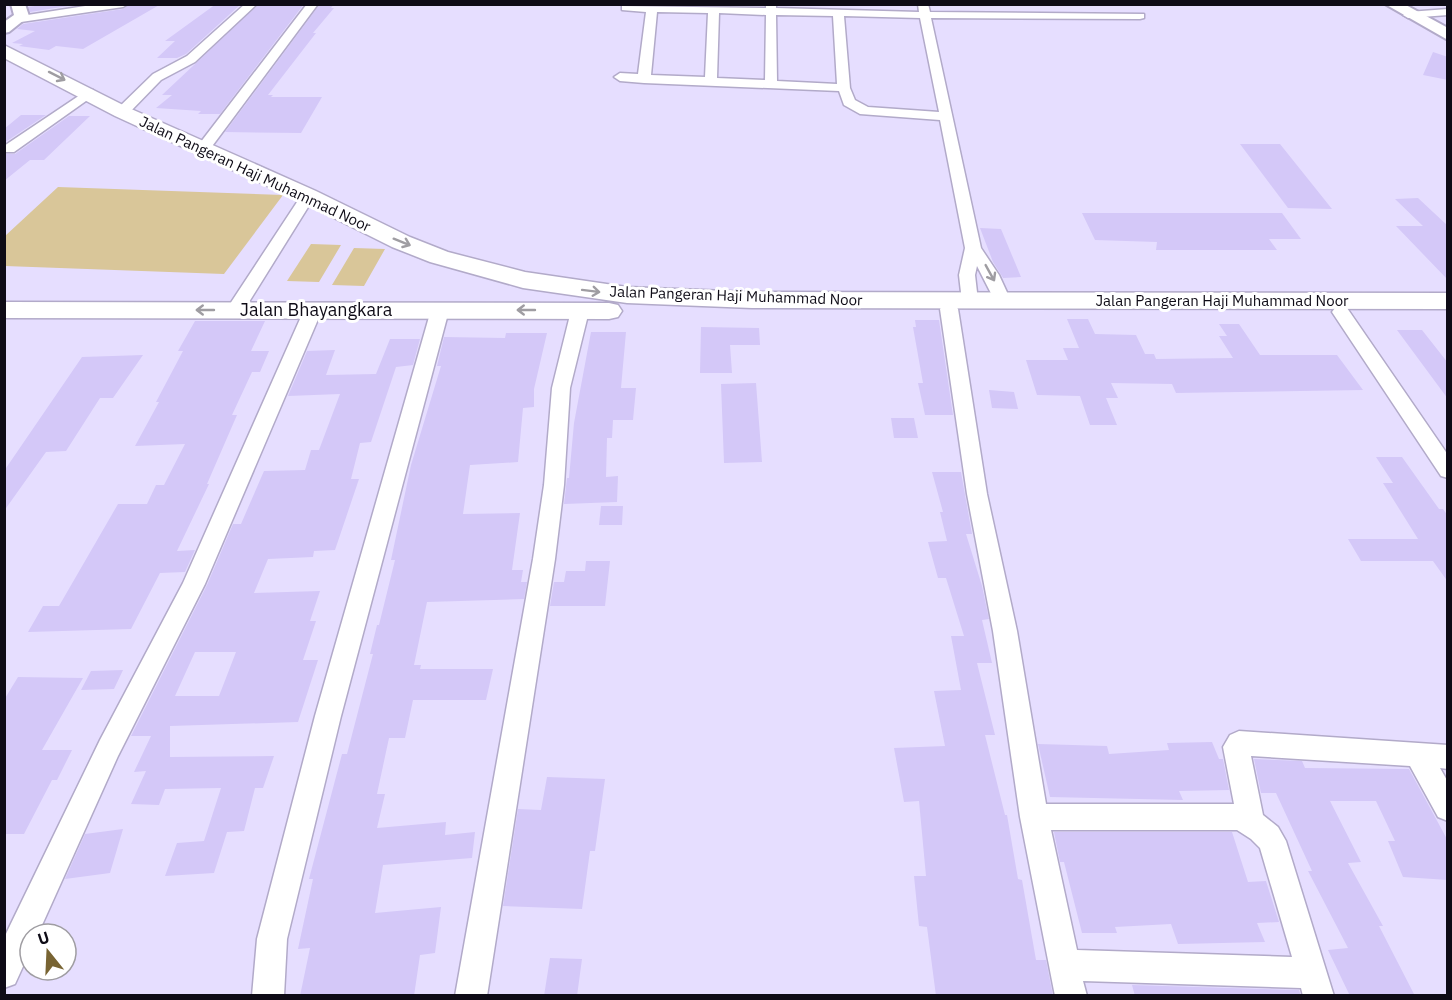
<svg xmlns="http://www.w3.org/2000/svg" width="1452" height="1000" viewBox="0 0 1452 1000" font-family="'IBM Plex Sans',sans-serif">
<rect width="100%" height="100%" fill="#e6deff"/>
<path fill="#d9c699" d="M58 187 283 195 224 274 5 266V236Z
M311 244 341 245 319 282 287 281Z
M354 248 385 249 364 286 332 285Z"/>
<path fill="#d4c8f8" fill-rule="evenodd" d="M48 4H80L30 12 28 7Z
M130 4H161L83 49 56 46 49 50 19 46 23 44 12 43 35 31 17 29 23 24 123 9Z
M216 4H241L186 54 177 58H157L175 41H165Z
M259 4H304L220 114H198L201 111 156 108 172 95H162Z
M320 4H334L331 8H334L313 33H316L268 95H273L271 97H322L301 133 225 132Z
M1433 52 1448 57V80L1423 75Z
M21 115H46L4 143V129Z
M69 116H90L44 160H30L4 181V154H15Z
M1240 144H1280L1332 209 1288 208Z
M1418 198 1448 226V280L1396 226H1423L1395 199Z
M1082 213H1282L1301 239H1269L1277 250H1156L1157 242 1095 240Z
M980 228 1001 229 1021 277 1003 278 993 262Z
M1067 319H1088L1095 334 1136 335 1145 354H1154L1156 359 1233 358 1219 336H1227L1219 324H1239L1260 355H1337L1363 390 1176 393 1172 384 1111 383 1118 398H1106L1117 425H1090L1080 396 1037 395 1026 360H1068L1063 348H1079Z
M915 320H939L953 415H925L918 383H923L913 327H916Z
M195 321H265L251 351H269L260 372H252L232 415H237L207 484H209L177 551 195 550 185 572 160 573 131 629 28 632 43 606H59L118 504H147L156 485H164L185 444 135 446 159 402H156L183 351H178Z
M701 327 759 328 760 345H730L732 373H700Z
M1397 330H1422L1448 363V399Z
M591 332H626L621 388H636L633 420H613L612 438H607L606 477 618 476 617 502 564 504 567 478H569L574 423Z
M506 333H547L534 389V407L523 408 518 462 470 465 463 514 520 513 512 570H523L521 582H527L524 599 427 602 414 665H421L420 669H493L486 700H413L405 738H389L377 794H385L377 828 446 822 445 835 475 832 472 858 383 865 375 913 441 907 435 953 420 955 414 996H300L310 948 298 949 313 879H309L342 754H347L373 654H370L377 625H379L395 560H391L411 465 441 366H437L444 337 505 338Z
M390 339H420L413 365 396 367 371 442 360 443 351 479H359L335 550 314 551 313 557 268 559 254 593 320 591 310 621H316L303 660H318L298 722 170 726V757L274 756 263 788H255L244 831 227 832 214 873 165 876 177 843 204 841 221 788 165 789 159 805 131 804 146 771 134 772 151 736H131L207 585 233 524H241L264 471 305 470 311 450H319L340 394 288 396 307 351 335 350 326 375 376 374ZM195 652H236L219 696H175Z
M143 355 113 398H100L66 451 46 452 4 511V471L82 357Z
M756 383 762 462 724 463 721 384Z
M989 390 1014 392 1018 409 992 408Z
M891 418H914L918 438H894Z
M1376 457H1402L1439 509H1443L1448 516V582L1433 561H1361L1348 539H1418L1383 483H1393Z
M932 472H961L972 534H966L982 586 989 619 982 620 992 663H977L995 735H985L1005 815H1007L1018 879 1022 880 1036 960H1046L1053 996H936L927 927 919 926 914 876H926L919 801 904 802 894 748 945 746 934 691 961 690 951 636H964L946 578H938L928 542 947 541 940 512H943Z
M601 506H623L622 525H599Z
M586 561H610L605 606H550L554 582H564L566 571H585Z
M123 670 114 689 81 690 91 671Z
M18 677 83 678 42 750H72L57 780H52L24 834H4V700Z
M1212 742 1219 759H1223L1229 790 1179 791 1183 800 1050 797 1038 744 1107 746 1109 754 1169 750 1167 743Z
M1254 759 1302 761 1305 768 1409 769 1448 841V880L1403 877 1388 841H1395L1376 801H1330L1361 862 1348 863 1383 926H1379L1415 996H1350L1328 950 1348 948 1308 871H1312L1276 793H1261Z
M547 777 605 779 595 851H590L582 909 503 906 518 809 541 810Z
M123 829 110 873 65 879 85 834Z
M1054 832H1232L1248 882 1266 881 1279 922 1257 923 1265 942 1178 944 1171 924 1115 927 1117 933H1082L1064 862H1060Z
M550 958 582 959 577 996H544Z
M1132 985 1299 990 1301 996H1135Z"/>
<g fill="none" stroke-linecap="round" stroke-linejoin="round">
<g stroke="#b2aac9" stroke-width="3">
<path id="street" d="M98 4H128L123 7 21 22 15 19 21 16Z
M245 4H257L195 62 161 80 127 115H117L116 112 117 109 153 74 187 56Z
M307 4H318L207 153H197L195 150 197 147Z
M766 4H776V8L919 12 918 4H928L930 12 1144 14V18L1140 19 931 18 981 248 999 275 1011 301 1009 305H997L977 266 975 275 978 301 970 306 962 301 959 275 965 248 940 120 860 114 844 105 839 91 644 83 620 81 614 77 620 73 638 74 646 12 622 10V6L766 8ZM657 12 708 13 705 77 651 75ZM719 13 766 15 765 80 717 78ZM776 15 833 16 837 84 777 81ZM844 16 920 18 939 112 868 107 855 100 850 88Z
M1448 9V15L1408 18 1403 15 1408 12Z
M89 89 93 90 95 93 93 96 14 152H4V146Z
M308 192 315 196 244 310 241 314H229L226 310 301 196Z
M949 304 955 305 958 309 987 494 1017 631 1046 804H1234L1223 747 1230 735 1239 731 1448 745V769L1440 768 1448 782V821L1438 817 1410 766 1251 756 1263 815 1278 827 1286 841 1334 996H1303L1301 988 1083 981 1087 996H1055L1020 817 993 631 967 494 940 309 943 305ZM1051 830H1237L1251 839 1260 848 1292 957 1077 950Z
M313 305 319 306 322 310 205 584 118 756 38 934H30V951L15 984 4 988V938L100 740 183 583 304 310 307 306Z
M440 305 446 306 449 310 341 716 287 939 284 996H252L257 939 315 716 431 310 434 306Z
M580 306 586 307 589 311 570 388 564 485 555 559 487 996H455L533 559 544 485 552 388 571 311 574 307Z
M1341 307 1347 308 1448 455V478L1441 476 1332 312 1335 308Z"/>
</g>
<g stroke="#b2aac9" stroke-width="4">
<path id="secondary" d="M11 4H25L29 16 9 32 4 33V22L14 15Z
M1385 4H1404L1448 28V40Z"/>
</g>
<g stroke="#b2aac9" stroke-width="3">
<path id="primary" d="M4 45 129 108 316 191 410 237 448 252 525 272 627 287 752 292 1448 293V309L752 308 627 303 523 288 430 262 392 247 300 201 115 116 4 58Z
M4 302 609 303 618 305 622 311 618 317 609 319 4 318Z"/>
</g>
<use href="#street" fill="#fff" fill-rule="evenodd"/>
<use href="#secondary" fill="#fff" fill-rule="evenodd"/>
<use href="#primary" fill="#fff" fill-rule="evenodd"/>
</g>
<defs><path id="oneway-shaft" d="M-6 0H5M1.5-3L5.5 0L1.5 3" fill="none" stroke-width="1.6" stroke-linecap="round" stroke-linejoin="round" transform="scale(1.5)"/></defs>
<g stroke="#9f9da2">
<use href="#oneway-shaft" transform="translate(57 76) rotate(27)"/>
<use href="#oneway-shaft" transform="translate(402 242) rotate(22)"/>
<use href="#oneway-shaft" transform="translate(990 273) rotate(61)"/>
<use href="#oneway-shaft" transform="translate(591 291) rotate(7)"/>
<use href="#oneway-shaft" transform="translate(205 310) rotate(-180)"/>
<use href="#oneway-shaft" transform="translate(526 310) rotate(-180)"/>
</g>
<g text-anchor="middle" stroke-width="6" stroke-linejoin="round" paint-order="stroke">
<g font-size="15" fill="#0e0b16" stroke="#fff">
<text transform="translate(255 174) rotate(25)" y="5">Jalan Pangeran Haji Muhammad Noor</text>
<text transform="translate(736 296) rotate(2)" y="5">Jalan Pangeran Haji Muhammad Noor</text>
<text x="1222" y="306">Jalan Pangeran Haji Muhammad Noor</text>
</g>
<g font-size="18" fill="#0e0b16" stroke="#fff">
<text x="316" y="316">Jalan Bhayangkara</text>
</g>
</g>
<rect width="1452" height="1000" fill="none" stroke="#0e0b16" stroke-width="12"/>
<g transform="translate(48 952) rotate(342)"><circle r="28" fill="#ffffff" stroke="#9f9da2" stroke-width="1.5"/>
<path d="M0-4.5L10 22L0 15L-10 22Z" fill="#786433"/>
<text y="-9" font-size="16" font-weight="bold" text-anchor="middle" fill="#0e0b16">U</text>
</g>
</svg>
